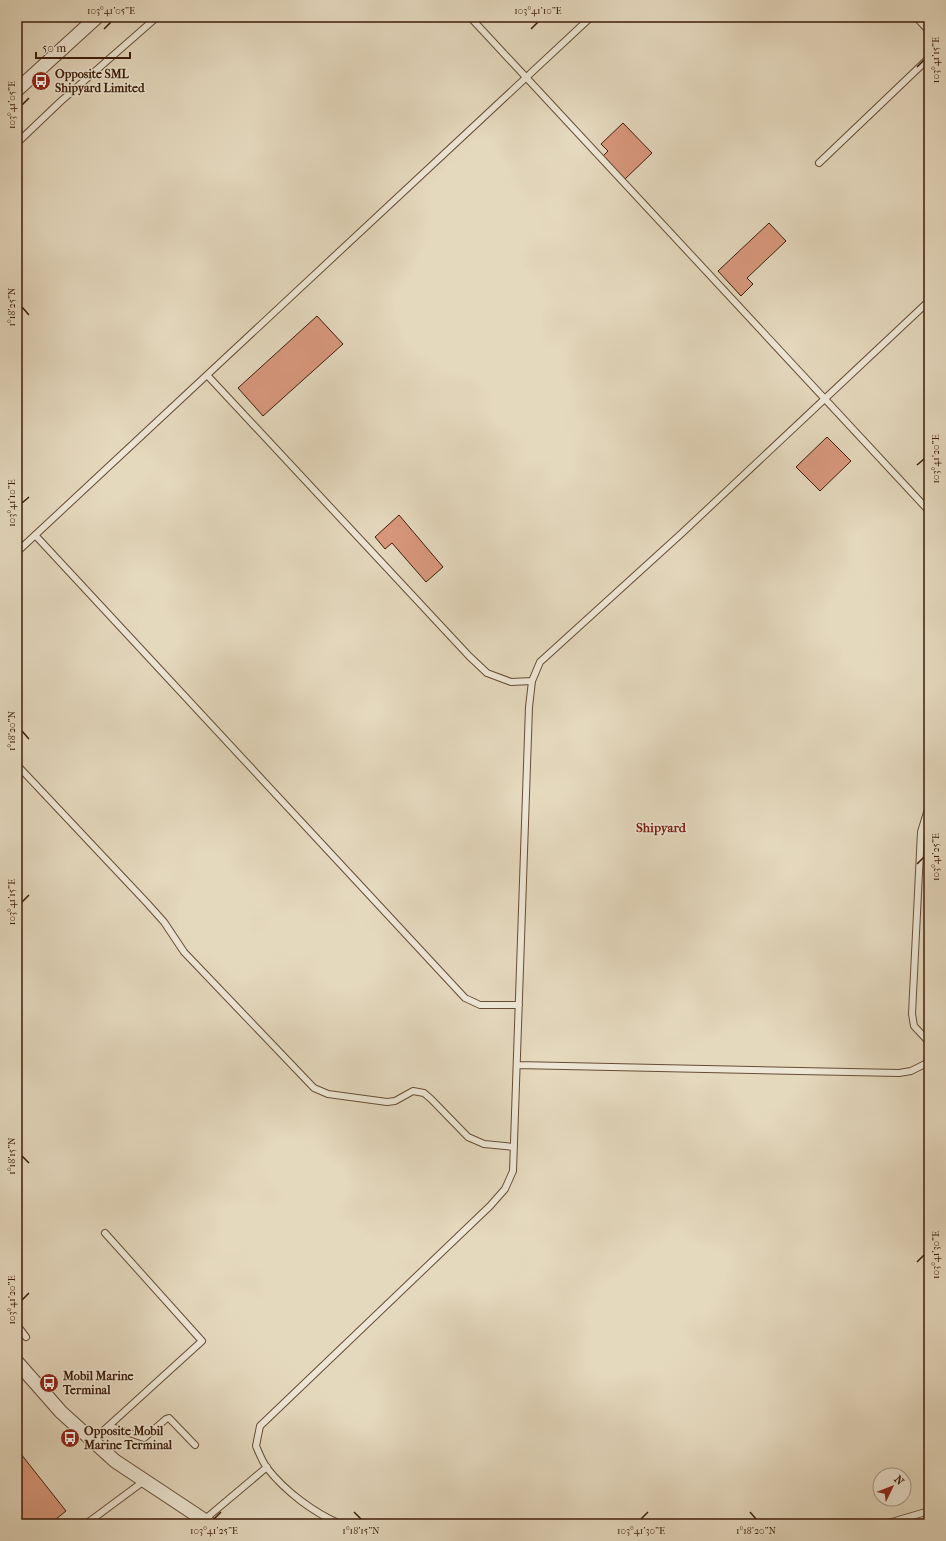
<svg xmlns="http://www.w3.org/2000/svg" width="946" height="1541" viewBox="0 0 946 1541" font-family="'IM FELL French Canon',serif">
<rect width="100%" height="100%" fill="#e4d8bd"/>
<filter id="stains"><feTurbulence type="fractalNoise" baseFrequency=".005" numOctaves="4"/><feColorMatrix values="0 0 0 0 .2 0 0 0 0 .09 0 0 0 0 .02 0 0 0 .5 -.17"/></filter>
<radialGradient id="worn" r=".72"><stop offset=".6" stop-color="#630" stop-opacity="0"/><stop offset="1" stop-color="#630" stop-opacity=".3"/></radialGradient>
<path fill="#d8977b" stroke="#3c1d08" d="M623 123 652 153 623 181 601 158 608 151 601 144Z
M769 223 786 241 747 278 753 284 741 296 718 271Z
M317 316 343 344 263 416 238 388Z
M827 437 851 461 820 491 796 467Z
M399 515 443 567 426 582 392 543 385 549 375 537Z
M17 1449 66 1511 50 1524H17Z"/>
<g fill="none" stroke-linecap="round" stroke-linejoin="round">
<g stroke="#664c35" stroke-width="8">
<path id="service" d="M470 17 929 511
M916 17 929 31
M17 143 60 102 157 17
M819 163 929 58
M207 375 469 656 487 673 511 682 532 681
M35 535 465 998 480 1005H519
M17 552 591 17
M17 765 147 903 164 922 184 952 314 1088 328 1094 387 1102 395 1101 413 1091 424 1093 431 1099 468 1137 484 1144 514 1147
M929 806 921 832 912 1014 914 1026 929 1042
M517 1065 899 1073 911 1071 929 1062
M17 1325 26 1337
M109 1426 144 1438 166 1419 169 1418 195 1445
M92 1441 202 1341 105 1233
M204 1520 267 1467
M86 1524 144 1481
M340 1524C313 1512 286 1492 267 1468 262 1461 259 1453 256 1446L260 1426 490 1206 505 1189 513 1171 529 707 532 681 540 662 682 533 929 301
M885 1524 929 1511"/>
</g>
<g stroke="#664c35" stroke-width="15">
<path id="minor" d="M17 90 97 17
M17 1362 61 1412 115 1461 210 1524"/>
</g>
<use href="#service" stroke="#ede6d4" stroke-width="6"/>
<use href="#minor" stroke="#ede6d4" stroke-width="13"/>
</g>
<path fill="none" stroke="#3c1d08" stroke-width="1.5" d="M104 29 111 22M531 29 538 22M917 67 924 60M22 105 29 98M22 307 29 315M917 465 924 459M22 503 29 497M22 731 29 739M917 864 924 857M22 902 29 895M22 1156 29 1163M917 1262 924 1255M22 1300 29 1293M354 1512 361 1519M750 1512 756 1519M214 1519 221 1512M641 1519 648 1512"/>
<defs>
<g id="bus-disc" transform="scale(1)"><circle r="9.5" fill="#8f2418" stroke="#ede6d4"/><path d="M-5-6H5V4H4V6H2V4H-2V6H-4V4H-5ZM-3.5-4V0h7V-4ZM-3.5 1.2v1.5H-2V1.2ZM2 1.2v1.5H3.5V1.2Z" fill="#fff"/></g>
</defs>
<g fill-rule="evenodd">
<use href="#bus-disc" x="41" y="81"/>
<use href="#bus-disc" x="49" y="1383"/>
<use href="#bus-disc" x="70" y="1438"/>
</g>
<g text-anchor="middle" stroke-width="3" stroke-linejoin="round" paint-order="stroke">
<g font-size="12" font-weight="bold" fill="#3c1d08" stroke="#ede6d4" text-anchor="start">
<text x="55" y="78">Opposite SML<tspan x="55" dy="14">Shipyard Limited</tspan></text>
<text x="63" y="1380">Mobil Marine<tspan x="63" dy="14">Terminal</tspan></text>
<text x="84" y="1435">Opposite Mobil<tspan x="84" dy="14">Marine Terminal</tspan></text>
</g>
<g font-size="13" font-weight="bold" fill="#7a1f14" stroke="#ede6d4">
<text x="661" y="832">Shipyard</text>
</g>
</g>
<rect width="946" height="1541" fill="none" stroke="#e4d8bd" stroke-width="44"/>
<g transform="translate(892 1487) rotate(47)"><circle r="19" fill="#ede6d4" stroke="#a69682"/>
<path d="M0-3L7 15L0 10L-7 15Z" fill="#8f2418"/>
<text y="-6" font-size="11" font-weight="bold" text-anchor="middle" fill="#3c1d08">N</text>
</g>
<path d="M36 52v6h94v-6" fill="none" stroke="#3c1d08" stroke-width="2"/>
<text x="42" y="52" font-size="12" fill="#3c1d08" stroke="#ede6d4" stroke-width="3" paint-order="stroke">50 m</text>
<rect x="22" y="22" width="902" height="1497" fill="none" stroke="#3c1d08" stroke-width="1.5"/>
<g font-size="10" text-anchor="middle" fill="#3c1d08">
<text x="111" y="14">103°41'05"E</text>
<text x="538" y="14">103°41'10"E</text>
<text transform="translate(935 60) rotate(-90)" y="4">103°41'15"E</text>
<text transform="translate(11 105) rotate(-90)" y="4">103°41'05"E</text>
<text transform="translate(11 307) rotate(-90)" y="4">1°18'25"N</text>
<text transform="translate(935 459) rotate(-90)" y="4">103°41'20"E</text>
<text transform="translate(11 503) rotate(-90)" y="4">103°41'10"E</text>
<text transform="translate(11 731) rotate(-90)" y="4">1°18'20"N</text>
<text transform="translate(935 857) rotate(-90)" y="4">103°41'25"E</text>
<text transform="translate(11 902) rotate(-90)" y="4">103°41'15"E</text>
<text transform="translate(11 1156) rotate(-90)" y="4">1°18'15"N</text>
<text transform="translate(935 1255) rotate(-90)" y="4">103°41'30"E</text>
<text transform="translate(11 1300) rotate(-90)" y="4">103°41'20"E</text>
<text x="214" y="1534">103°41'25"E</text>
<text x="361" y="1534">1°18'15"N</text>
<text x="641" y="1534">103°41'30"E</text>
<text x="756" y="1534">1°18'20"N</text>
</g>
<rect width="100%" height="100%" filter="url(#stains)"/>
<rect width="100%" height="100%" fill="url(#worn)"/>
</svg>
